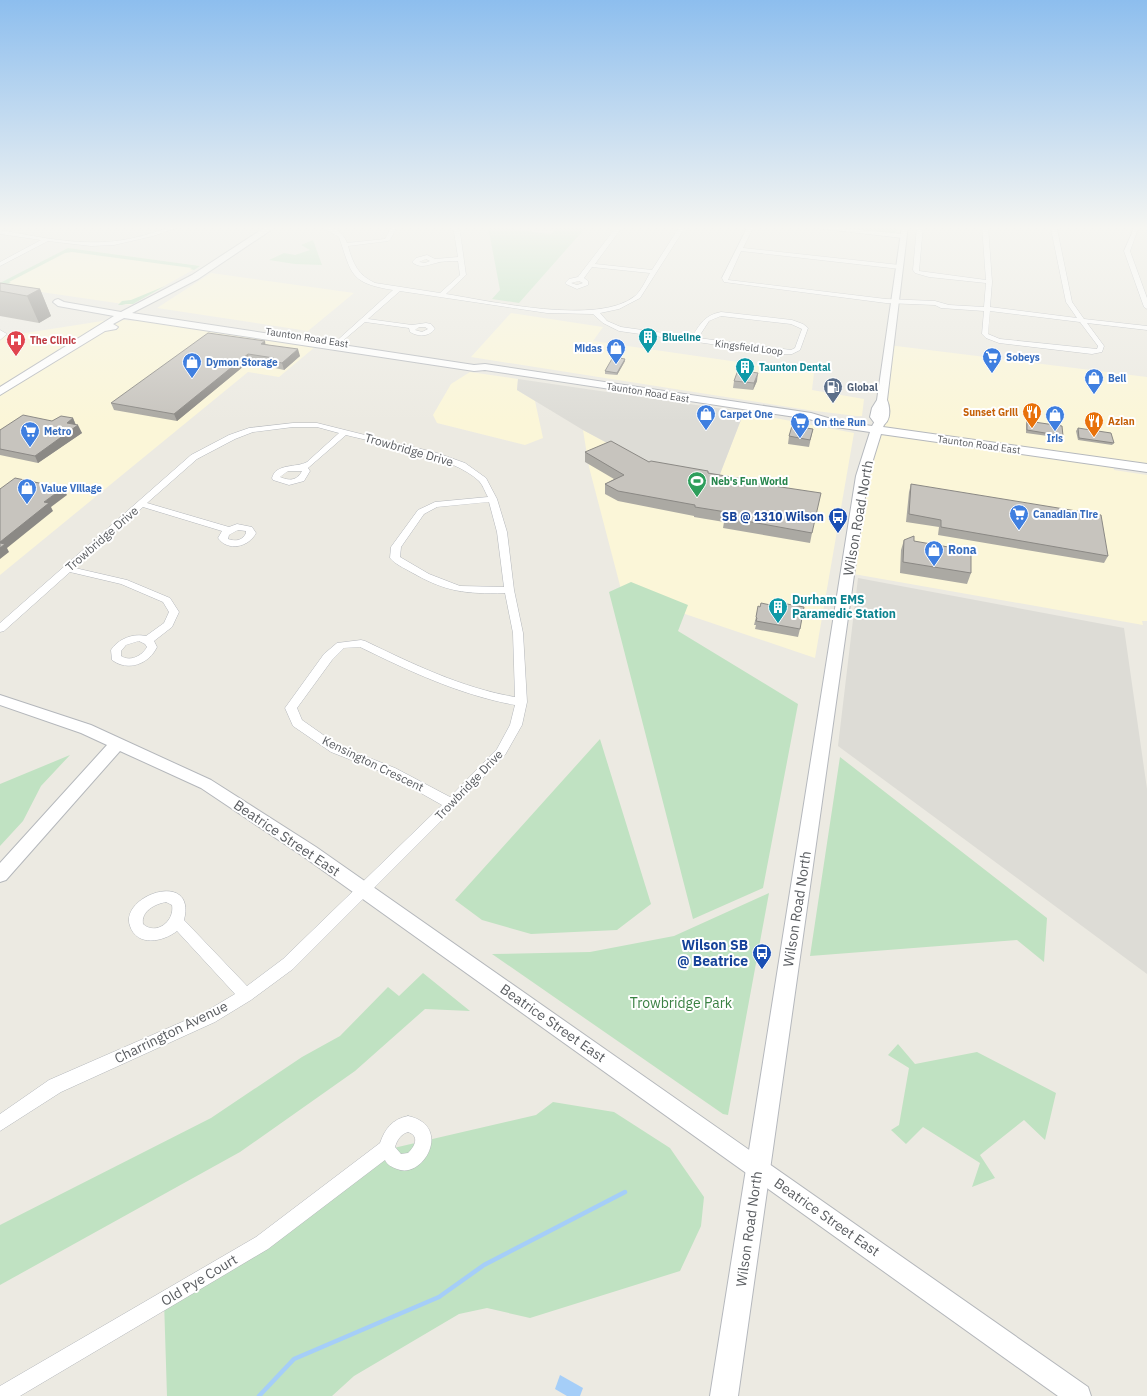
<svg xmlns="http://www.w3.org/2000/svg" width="1147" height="1396" viewBox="0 0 1147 1396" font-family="'IBM Plex Sans',sans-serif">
<rect width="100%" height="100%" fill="#eceae2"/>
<path fill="#fbf6d8" d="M68 248 200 266 130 305 0 286Z
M211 273 354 293 308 331 157 308Z
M511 313 603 327 593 341 814 373 812 390 864 399 862 416H856L808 410 471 357Z
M115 319 134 321 137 320 315 347 279 377 248 372 0 575V337Z
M888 345 1147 377V468L1113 463 1114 470 1147 475V621H1142L1143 625 848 573 877 430Z
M470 372 518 379 517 390 535 401 543 438 525 445 437 423 433 415 451 384Z
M744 412 854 433 815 658 685 614 623 597 589 467 583 430 650 466 717 481Z"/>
<path fill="#dddcd6" d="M518 379 744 412 717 482 650 466 583 430 517 390Z
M858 578 1124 628 1147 789V974L838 746Z"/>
<path fill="#c0e2c2" d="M488 226H500L501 228 551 234 558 226H587L519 303 492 299 500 290Z
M826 226H893L896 230 895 233Z
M313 240 322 265 295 264 269 260 284 253 295 255 310 250 301 245Z
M68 248 200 266 194 270 190 269 192 268 72 252 65 253 9 282 11 283 0 285V283Z
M165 286 133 304H122L126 305H118L122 301 131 300Z
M631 582 688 605 678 631 798 704 763 888 693 919 609 592Z
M600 739 651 904 617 930 531 934 482 920 455 900Z
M70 755 41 786 23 821 0 846V784Z
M840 757 1047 918 1044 962 1017 940 810 956Z
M769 893 728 1115 723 1114 492 954 590 952 674 936Z
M423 973 470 1011 425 1009 355 1071 240 1152 0 1285V1225L211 1118 302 1057 340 1036 388 987 399 996Z
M898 1044 915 1064 977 1052 1056 1093 1045 1140 1024 1120 980 1155 995 1178 972 1187 980 1163 923 1127 906 1144 891 1130 899 1125 909 1068 888 1055Z
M553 1102 614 1112 670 1148 704 1197 701 1226 680 1271 530 1318 487 1308 459 1314 354 1376 332 1396H167L164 1301 385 1150 536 1115Z"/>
<path fill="#a5cef8" d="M560 1375 583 1388 580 1396H567L555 1389Z"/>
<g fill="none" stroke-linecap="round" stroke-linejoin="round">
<path stroke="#a5cef8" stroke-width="4.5" d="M259 1396 294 1359 439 1297 484 1265 625 1192"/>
<g stroke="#b4b7bb" stroke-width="1">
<path id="minor" d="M173 226H182L153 236 114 245 91 246 48 241 0 266V262L41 240 0 234V230C34 236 69 244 104 242 128 241 151 234 173 226Z
M319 226C332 226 343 231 347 243L385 239 392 226H398C393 231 393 238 388 241L348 246C353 264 358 275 375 283L440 293 460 275 458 261C451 261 442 261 436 263 427 265 420 269 412 262L416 258 427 255 435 259 458 257 454 232 450 226H456L460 232 466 275 446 294C490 301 599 326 635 296 641 291 646 280 650 273L592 267 584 278 588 281V285L577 289 566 284 565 283 569 279 578 277 617 226H623L595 264 652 270 680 226H686L640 298 619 309 600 313 607 321 621 327 692 337C700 324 705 315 721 312L792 320 803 324 808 328 800 350 792 354H782L619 331 603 323 593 314 547 313 400 291 368 319 412 325 426 323 431 324 435 329C428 337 419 337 410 332L409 328 365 322 333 349 330 347 331 346 393 290C350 283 352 275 339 237ZM426 259 430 261 425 263 419 262ZM579 281 583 283 577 285 571 283ZM721 316 791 324 802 329 795 348 791 350 698 338 709 321ZM419 327H425L428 329 422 332 415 330Z
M748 226H754L743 248 900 265 903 267 900 269 741 251 728 280 886 299 935 301 949 305 984 307 986 283 929 277 915 273 913 270 917 226H923L919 271 986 280 982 226H988L992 282 990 307 1077 318 1066 302 1051 229 1053 226H1059L1057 229 1072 302 1084 319 1147 326V330L1087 323 1104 346 1102 352 1092 354 999 343 986 338 982 334 984 311 941 308 935 305 886 303 724 282 722 278ZM990 311 1080 322 1098 346 1097 349 1000 339 988 334Z
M798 226H819L903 234 906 236 903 238Z
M1135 226H1142L1138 229 1130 251 1147 298V309L1144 307 1124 251Z
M0 330 7 334 0 340Z
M293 423H317L437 453 465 463 486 478 497 499 507 532 514 590 523 633 527 702 522 725 505 755 455 807 293 969 251 1000 215 1022 61 1092 0 1131V1114L49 1080 205 1012 235 994 177 931C163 942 137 947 130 926 119 895 197 869 184 920L247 986 283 959 442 805 387 774 331 752 293 726 285 708 324 654 337 643 361 640 365 641C413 664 462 688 515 697L513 633 505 593C465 594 446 592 411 572 404 568 395 564 390 558L391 547 418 510 435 502 488 497C485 492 483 485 479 481 453 456 381 444 346 435L308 468 310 471 304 481 289 485 273 480 272 478C276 463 296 468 307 462L339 433 317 427H293L253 432 235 439 197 459 147 503 229 527 237 524 252 527 256 533C249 547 228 552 218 538L222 531 143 507 75 568 127 580 170 598 179 612 172 627 154 641 157 647C149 664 128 672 112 660L111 650C118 639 133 633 146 636L164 623 169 612 163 602 121 584 70 572 4 631 0 632V623L191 455 229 435 249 428ZM288 471H302C297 481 289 481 280 477ZM489 502 497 532 504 587 460 586 429 574 400 557 401 547 424 514 437 507ZM238 530 246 531V533C243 540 236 542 228 539L229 535ZM139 641 145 644 147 647C142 656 130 662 121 656V651L126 645ZM360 647C409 671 460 695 515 705L510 725 497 749 450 797 395 768 339 746 302 720 297 708 332 660 344 648ZM166 902 172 905C175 921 156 936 143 924 141 911 155 904 166 902Z
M408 1116C453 1125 424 1180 397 1169 392 1167 387 1165 385 1160L268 1249 20 1396H0V1386L256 1237 380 1143C385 1129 392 1119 408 1116ZM408 1132C420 1136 415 1146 408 1153L401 1154 395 1147C397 1140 401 1134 408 1132Z"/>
</g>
<g stroke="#b4b7bb" stroke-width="2">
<path id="tertiary" d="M902 226H908L887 400C891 409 891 429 876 425L870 417 872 408 877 400Z
M0 695 91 725 211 780 316 847 1088 1387 1091 1396H1058L304 857 201 788 120 751 6 880 0 882V863L107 745 81 733 0 705Z"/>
</g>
<g stroke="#b5b8bd" stroke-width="2">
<path id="secondary" d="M267 226H277L198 279 132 313 474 365 485 364 811 413 838 421 872 426 875 421 879 420 885 423 883 427 1147 464V472L881 434 868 476 738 1396H710L856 476 870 432 836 427 809 419 485 370 474 371 124 318 113 324 118 327 116 329 105 331 0 395V387L114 316 58 306 53 302 55 300 58 299 64 302 121 312 192 275Z"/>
</g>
<use href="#minor" fill="#fff" fill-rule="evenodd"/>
<use href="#tertiary" fill="#fff" fill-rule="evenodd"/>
<use href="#secondary" fill="#fff" fill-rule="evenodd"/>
</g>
<path fill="#aba9a3" d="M0 283 40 289 51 316 39 323 0 316Z
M266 344 300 356 284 370 275 368 274 365 250 361 177 421 114 410 111 403Z
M625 361 617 375 605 374V371Z
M734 381H757L753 390 733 388Z
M73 418 76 425 82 433 38 463 0 455V430L52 421Z
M1027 421 1063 436 1062 438 1026 433V424Z
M1078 428 1114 443 1112 445 1078 440 1076 431Z
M813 429 809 447 788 444 789 436Z
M585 452 649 462 708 473 754 483 812 533 810 543 723 528 724 522 694 517V516L618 501 605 494V484L614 479 585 462Z
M911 484 1108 556 1104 563 938 535 939 527 906 522 909 492Z
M904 540 971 573 967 584 900 573 901 550Z
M756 617 800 629 798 637 755 629 756 625H754Z"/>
<path fill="#8b8985" d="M40 289 51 316 39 323 27 296Z
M265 341 266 348 261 344Z
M298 349 300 356 284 370 282 363Z
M248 354 250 361 177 421 174 414Z
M625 359V361L617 375V373Z
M758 373 757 381 753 390 754 383Z
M73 418 76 426 67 423Z
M78 425 82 433 38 463 35 456Z
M63 488 67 495 51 507 53 511 7 548 9 552 0 559V542L44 502Z"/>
<path fill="#c7c4be" stroke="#8b8985" d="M0 283 40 289 27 296 0 291Z
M208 333 265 341 261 344 298 349 282 363 273 361 274 358 248 354 174 414 111 403Z
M613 357 625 359 617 373 605 371Z
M738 370 758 373 754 383 734 381Z
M23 415 52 421 61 416 73 418 67 423 78 425 35 456 0 449V430Z
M1027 421 1062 426 1063 436 1027 430Z
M792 426 813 429 810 440 789 436Z
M1078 428 1111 433 1114 443 1079 438Z
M611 441 649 462 651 461 708 471V473L755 481 754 483 821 493 812 533 724 517 726 512 695 507V505L618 491 605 484 624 475 585 452Z
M15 478 63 488 44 502 49 503 0 542V489Z
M911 484 1101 515 1108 556 941 527V520L909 514Z
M914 536V541L971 551V573L903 562 904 540Z
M0 543 5 544 0 548Z
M761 603 780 607 781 603 804 607 800 629 756 621 757 618 756 617 758 606 760 607Z"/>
<linearGradient id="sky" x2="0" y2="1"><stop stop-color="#8dbeee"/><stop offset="0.54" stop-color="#f6f6f2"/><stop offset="1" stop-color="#f6f6f2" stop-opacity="0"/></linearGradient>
<rect width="1147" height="422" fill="url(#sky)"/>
<defs>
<g id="building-pin" transform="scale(1)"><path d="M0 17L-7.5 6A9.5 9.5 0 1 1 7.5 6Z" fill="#0f9aa8" stroke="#fff"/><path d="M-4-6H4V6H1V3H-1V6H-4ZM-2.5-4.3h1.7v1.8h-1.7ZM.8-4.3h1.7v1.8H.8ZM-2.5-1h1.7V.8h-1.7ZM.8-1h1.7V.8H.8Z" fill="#fff"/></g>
<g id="hospital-pin" transform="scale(1)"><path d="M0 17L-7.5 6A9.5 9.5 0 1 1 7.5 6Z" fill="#e0444e" stroke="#fff"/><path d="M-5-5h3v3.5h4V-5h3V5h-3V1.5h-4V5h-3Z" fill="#fff"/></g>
<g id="shop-pin" transform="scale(1)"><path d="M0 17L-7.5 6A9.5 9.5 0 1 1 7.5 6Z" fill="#3f7fe0" stroke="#fff"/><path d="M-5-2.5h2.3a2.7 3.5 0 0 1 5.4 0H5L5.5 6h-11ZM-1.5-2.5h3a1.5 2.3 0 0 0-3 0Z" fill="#fff"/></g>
<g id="supermarket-pin" transform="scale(1)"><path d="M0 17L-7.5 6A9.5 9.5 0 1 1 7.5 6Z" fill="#3f7fe0" stroke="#fff"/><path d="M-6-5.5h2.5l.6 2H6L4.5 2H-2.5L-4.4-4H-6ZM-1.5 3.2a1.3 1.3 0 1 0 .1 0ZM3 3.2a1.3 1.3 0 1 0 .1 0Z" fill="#fff"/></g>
<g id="fuel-pin" transform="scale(1)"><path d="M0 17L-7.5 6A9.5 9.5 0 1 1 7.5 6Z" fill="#5c6f8a" stroke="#fff"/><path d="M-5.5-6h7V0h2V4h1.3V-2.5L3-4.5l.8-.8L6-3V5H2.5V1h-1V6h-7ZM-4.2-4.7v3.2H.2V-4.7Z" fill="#fff"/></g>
<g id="restaurant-pin" transform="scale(1)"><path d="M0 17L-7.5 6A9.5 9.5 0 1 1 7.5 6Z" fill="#e8710a" stroke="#fff"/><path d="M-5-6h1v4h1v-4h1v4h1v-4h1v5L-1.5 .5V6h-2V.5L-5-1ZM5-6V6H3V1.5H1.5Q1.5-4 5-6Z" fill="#fff"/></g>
<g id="stadium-pin" transform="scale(1)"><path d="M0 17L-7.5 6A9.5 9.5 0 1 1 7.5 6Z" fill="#2e9e5b" stroke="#fff"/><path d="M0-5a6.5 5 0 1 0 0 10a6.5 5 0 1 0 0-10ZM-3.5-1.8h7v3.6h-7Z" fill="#fff"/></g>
<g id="bus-pin" transform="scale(1)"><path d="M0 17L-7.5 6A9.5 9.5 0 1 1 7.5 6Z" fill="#1a4fb4" stroke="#fff"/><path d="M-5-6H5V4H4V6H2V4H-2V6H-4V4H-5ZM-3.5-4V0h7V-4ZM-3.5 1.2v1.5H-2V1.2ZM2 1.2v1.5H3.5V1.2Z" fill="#fff"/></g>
</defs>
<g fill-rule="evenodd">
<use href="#building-pin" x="648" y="337"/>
<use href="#hospital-pin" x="16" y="340"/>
<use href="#shop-pin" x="616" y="348"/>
<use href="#supermarket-pin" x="992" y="357"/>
<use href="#shop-pin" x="192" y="362"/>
<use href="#building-pin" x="745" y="367"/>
<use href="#shop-pin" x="1094" y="378"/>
<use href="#fuel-pin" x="833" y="387"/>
<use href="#restaurant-pin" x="1032" y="412"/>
<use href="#shop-pin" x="706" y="414"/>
<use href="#shop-pin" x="1055" y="415"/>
<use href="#restaurant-pin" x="1094" y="421"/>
<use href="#supermarket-pin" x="800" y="422"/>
<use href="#supermarket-pin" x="30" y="431"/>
<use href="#stadium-pin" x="697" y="481"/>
<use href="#shop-pin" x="27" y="488"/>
<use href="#supermarket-pin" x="1019" y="514"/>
<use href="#bus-pin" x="838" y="517"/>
<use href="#shop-pin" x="934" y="550"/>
<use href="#building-pin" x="778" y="607"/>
<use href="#bus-pin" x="762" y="953"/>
</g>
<g text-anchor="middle" stroke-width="4" stroke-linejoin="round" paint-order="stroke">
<g font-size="10" fill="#5a5d61" stroke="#fff">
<text transform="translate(307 337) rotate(9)" y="4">Taunton Road East</text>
<text transform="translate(749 347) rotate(7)" y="4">Kingsfield Loop</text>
<text transform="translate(648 392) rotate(9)" y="4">Taunton Road East</text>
<text transform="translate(979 444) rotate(8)" y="4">Taunton Road East</text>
</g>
<g font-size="10" font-weight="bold" fill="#0d838f" stroke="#fff" text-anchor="start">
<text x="662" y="341">Blueline</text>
<text x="759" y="371">Taunton Dental</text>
</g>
<g font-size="10" font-weight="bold" fill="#be3a42" stroke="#fff" text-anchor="start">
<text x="30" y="344">The Clinic</text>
</g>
<g font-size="10" font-weight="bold" fill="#366cbe" stroke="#fff" text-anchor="start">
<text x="602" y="352" text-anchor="end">Midas</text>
<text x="1006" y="361">Sobeys</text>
<text x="206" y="366">Dymon Storage</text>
<text x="1108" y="382">Bell</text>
<text x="720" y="418">Carpet One</text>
<text x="814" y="426">On the Run</text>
<text x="44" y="435">Metro</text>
<text x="1055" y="442" text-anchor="middle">Iris</text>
<text x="41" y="492">Value Village</text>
<text x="1033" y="518">Canadian Tire</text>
</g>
<g font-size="10" font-weight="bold" fill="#4e5e75" stroke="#fff" text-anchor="start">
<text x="847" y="391">Global</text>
</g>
<g font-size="10" font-weight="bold" fill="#c56008" stroke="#fff" text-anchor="end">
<text x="1018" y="416">Sunset Grill</text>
<text x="1108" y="425" text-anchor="start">Azian</text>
</g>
<g font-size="10" font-weight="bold" fill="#27864d" stroke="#fff" text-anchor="start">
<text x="711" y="485">Neb's Fun World</text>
</g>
<g font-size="12" fill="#5a5d61" stroke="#fff">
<text transform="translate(409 450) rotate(16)" y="4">Trowbridge Drive</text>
<text transform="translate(102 539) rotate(-41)" y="4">Trowbridge Drive</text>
<text transform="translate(373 764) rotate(26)" y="4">Kensington Crescent</text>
<text transform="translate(469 785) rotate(-46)" y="4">Trowbridge Drive</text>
</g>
<g font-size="12" font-weight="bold" fill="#164399" stroke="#fff" text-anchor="end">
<text x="824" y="521">SB @ 1310 Wilson</text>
</g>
<g font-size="12" font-weight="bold" fill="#366cbe" stroke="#fff" text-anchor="start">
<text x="948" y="554">Rona</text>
</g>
<g font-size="12" font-weight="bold" fill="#0d838f" stroke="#fff" text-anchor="start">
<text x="792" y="604">Durham EMS<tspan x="792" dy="14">Paramedic Station</tspan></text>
</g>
<g font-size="14" fill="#5a5d61" stroke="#fff">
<text transform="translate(858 518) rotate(-80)" y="5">Wilson Road North</text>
<text transform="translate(287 838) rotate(34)" y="5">Beatrice Street East</text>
<text transform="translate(797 909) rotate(-81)" y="5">Wilson Road North</text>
<text transform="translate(553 1023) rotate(35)" y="5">Beatrice Street East</text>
<text transform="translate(171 1032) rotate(-26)" y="5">Charrington Avenue</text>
<text transform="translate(827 1217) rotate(35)" y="5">Beatrice Street East</text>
<text transform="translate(749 1229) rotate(-82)" y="5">Wilson Road North</text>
<text transform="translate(199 1280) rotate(-31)" y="5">Old Pye Court</text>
</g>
<g font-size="14" font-weight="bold" fill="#164399" stroke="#fff" text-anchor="end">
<text x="748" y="950">Wilson SB<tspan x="748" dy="16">@ Beatrice</tspan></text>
</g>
<g font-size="14" fill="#3a8043" stroke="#fff">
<text x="681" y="1008">Trowbridge Park</text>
</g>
</g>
</svg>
